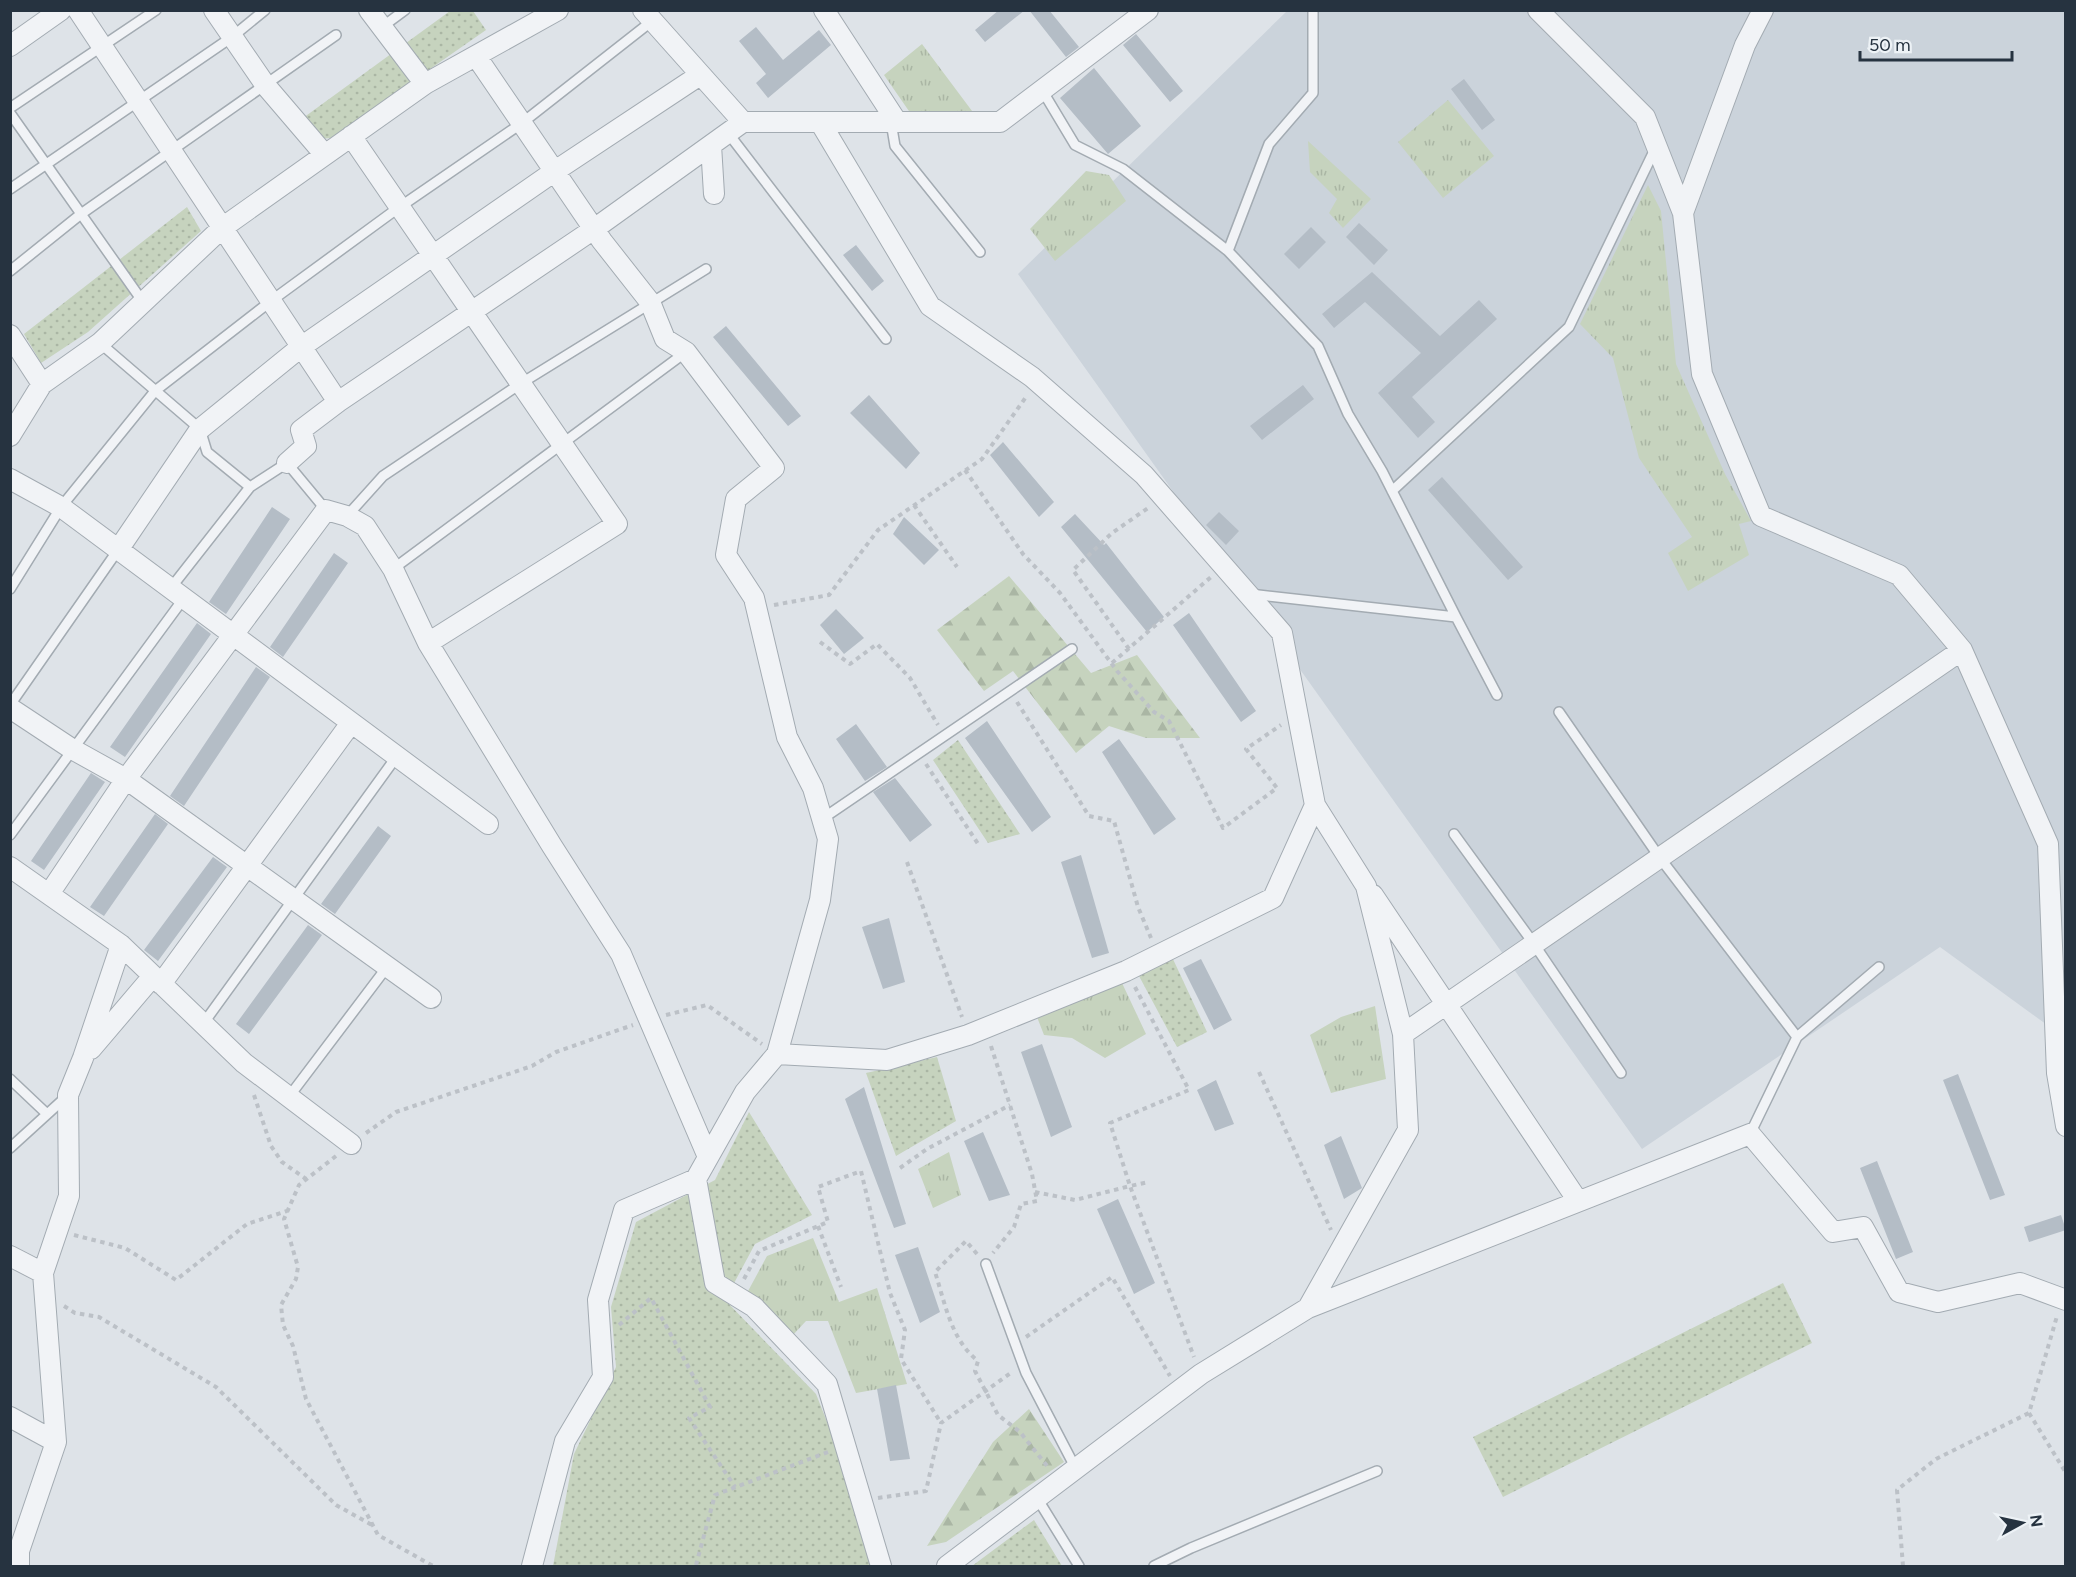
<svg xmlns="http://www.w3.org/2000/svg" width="2076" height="1577" viewBox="0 0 2076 1577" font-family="Figtree,sans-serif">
<defs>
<pattern id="grass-tufts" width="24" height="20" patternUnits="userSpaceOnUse" patternTransform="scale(1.5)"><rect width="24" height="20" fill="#c6d3be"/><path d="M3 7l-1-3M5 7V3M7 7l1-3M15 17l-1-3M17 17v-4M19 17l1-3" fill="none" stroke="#aab6a4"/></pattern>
<pattern id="forest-firs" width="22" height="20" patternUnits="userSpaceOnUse" patternTransform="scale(1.5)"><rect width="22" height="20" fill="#c6d3be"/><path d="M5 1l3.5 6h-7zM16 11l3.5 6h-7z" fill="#aab6a4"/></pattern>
<pattern id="garden-dots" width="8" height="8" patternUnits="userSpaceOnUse" patternTransform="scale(1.5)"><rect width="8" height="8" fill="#c6d3be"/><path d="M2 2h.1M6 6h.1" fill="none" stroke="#aab6a4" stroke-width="1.8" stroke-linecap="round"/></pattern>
</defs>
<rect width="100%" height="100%" fill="#dee3e8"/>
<path fill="#cbd3db" d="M1287 11H2065V1038L1940 947 1642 1149 1018 274Z"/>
<path fill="url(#grass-tufts)" d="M922 44 975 115 911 114 884 75Z
M1448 100 1494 156 1443 198 1398 142Z
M1308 141 1371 199 1343 228 1329 213 1337 199 1310 172Z
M1086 171 1109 175 1126 201 1055 261 1030 229Z
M1648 185 1661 211 1676 364 1725 474 1751 521 1739 524 1749 555 1688 591 1668 553 1692 537 1639 458 1613 358 1580 324Z
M1122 983 1146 1034 1105 1058 1072 1038 1044 1035 1037 1017Z
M1375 1006 1386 1079 1331 1093 1310 1035 1341 1017Z
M949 1152 961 1195 933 1208 918 1169Z
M813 1238 839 1302 877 1288 907 1384 856 1393 828 1321H806L793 1335 747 1293 767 1256Z"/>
<path fill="url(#forest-firs)" d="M1009 576 1091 673 1137 655 1200 738H1146L1109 726 1076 753 1013 671 984 691 937 630Z
M1029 1409 1064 1462 946 1542 927 1546 993 1442Z"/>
<path fill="url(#garden-dots)" d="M450 11H473L486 30 331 138 317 139 303 118Z
M187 207 201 231 88 332 41 363 24 334Z
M958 740 1020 834 988 843 933 760Z
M1172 957 1207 1032 1177 1047 1139 976Z
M937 1057 956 1121 896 1156 866 1073Z
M749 1112 812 1215 755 1244 725 1300 816 1394 884 1566H553L574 1454 616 1367 611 1307 636 1222 715 1180Z
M1783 1283 1812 1343 1503 1497 1473 1437Z
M1034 1520 1062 1566H972Z"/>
<path fill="#b4bdc6" d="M999 10H1025L985 42 975 30Z
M1029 10H1049L1079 47 1066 57Z
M756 27 783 60 819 30 831 45 768 98 756 83 766 74 739 41Z
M1136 34 1183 91 1170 102 1123 45Z
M1094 68 1141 126 1108 154 1060 98Z
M1464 79 1495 120 1482 130 1451 89Z
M1359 223 1388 250 1374 265 1346 237Z
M1311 227 1326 242 1299 269 1284 254Z
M856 245 884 281 872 291 843 255Z
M1372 272 1440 336 1479 300 1497 319 1412 397 1435 422 1418 438 1378 393 1421 353 1365 302 1334 328 1322 314Z
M726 326 801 416 788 426 713 337Z
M1303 385 1314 399 1262 440 1250 426Z
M869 395 920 453 906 469 850 413Z
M1003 442 1054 502 1039 517 990 455Z
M1442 477 1523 567 1508 580 1428 490Z
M272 507 290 519 226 614 209 602Z
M1219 512 1239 531 1226 545 1206 525Z
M1075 514 1104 545 1106 543 1164 617 1147 632 1061 527Z
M904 517 939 550 924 565 893 534Z
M334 553 348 563 283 657 270 647Z
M836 609 864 638 844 654 820 625Z
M1189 613 1256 711 1241 722 1173 625Z
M197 623 211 634 125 757 110 747Z
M256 667 270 677 184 806 170 796Z
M987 721 1051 817 1032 832 965 738Z
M856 724 887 767 865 781 836 739Z
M1119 739 1176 819 1154 835 1102 752Z
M91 773 105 782 44 870 31 861Z
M895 778 932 825 910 842 873 792Z
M155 814 168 824 104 916 90 907Z
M378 826 391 836 335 914 321 904Z
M1081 855 1109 953 1092 958 1061 862Z
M213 857 227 867 158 961 144 950Z
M889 918 905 982 883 989 862 927Z
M308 925 322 935 249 1034 236 1024Z
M1201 959 1232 1020 1214 1030 1183 968Z
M1042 1044 1072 1127 1051 1137 1021 1052Z
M1958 1074 2005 1195 1990 1200 1943 1080Z
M1216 1080 1234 1124 1215 1131 1197 1090Z
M864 1087 906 1224 894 1228 845 1099Z
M983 1132 1010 1195 989 1201 964 1141Z
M1341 1136 1362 1188 1344 1199 1324 1145Z
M1877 1161 1913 1252 1896 1259 1860 1168Z
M1118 1199 1155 1283 1134 1294 1097 1209Z
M2061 1215 2066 1230 2029 1242 2024 1227Z
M918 1247 940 1312 920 1323 895 1255Z
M896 1385 910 1459 890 1461 877 1389Z"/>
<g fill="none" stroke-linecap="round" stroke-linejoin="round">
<g stroke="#a3abb2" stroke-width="12">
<path id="lane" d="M382 27 405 10
M1042 90 1075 145 1123 169 1228 251 1318 346 1348 414 1382 471 1456 617
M10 108 156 10
M10 113 143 302
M891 122 895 146 980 252
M728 133 886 339
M10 189 232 37 265 10
M1228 251 1269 144 1313 93V10
M10 271 81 214 336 35
M100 343 200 429 207 452 250 487 287 463 326 510
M1392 491 1569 327 1655 149
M347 516 383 476 520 384 706 269
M393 569 686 352
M10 589 61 507 155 391 271 301 394 211 522 123 652 21
M170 589 250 487
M1250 594 1456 617 1497 695
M10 705 118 550
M1559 712 1660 858 1797 1037
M822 819 1072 649
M1454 834 1534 944 1621 1073
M10 835 184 598
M203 1024 397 756
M10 1079 47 1114
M288 1098 387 967
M1750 1134 1797 1037 1879 967
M10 1148 66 1097
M986 1264 1026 1373 1076 1469
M1037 1498 1079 1566
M1154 1566 1191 1548 1377 1471"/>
</g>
<g stroke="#a3abb2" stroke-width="22">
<path id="street" d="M78 10 338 402
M214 10 266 86 325 155
M369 10 425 84
M643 10 743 122 711 145 714 194
M824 10 897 122
M1538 10 1645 117 1683 213
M1763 10 1745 45 1683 213 1702 374 1761 516 1899 575 1962 650
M10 46 61 10
M476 56 602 241 650 302 665 339 686 352 774 468 736 499 726 555 754 598 787 737 813 788 828 839 820 900 777 1054 745 1092 696 1179 624 1210 598 1300 603 1377 565 1441 532 1566
M351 136 617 524 428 643
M10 335 42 384
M10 436 42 384 100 343 222 228 425 84 558 10
M287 463 306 446 301 430 338 402 594 229 743 122H1000L1148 10
M10 479 61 507 488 824
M118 550 200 429 301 347 555 171 700 75
M10 708 72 749 126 779 431 998
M10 867 121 945 244 1063 351 1144
M49 894 126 779 326 510 347 516 365 526 393 569 428 643 552 846 621 954 708 1157
M1373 895 1578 1201
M161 984 351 723
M1403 1034 1962 650 2048 844 2057 1073 2066 1126
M91 1049 153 976
M777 1054 887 1060 968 1035 1126 971 1273 898 1315 805 1282 633 1144 475 1032 377 930 306 820 122
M696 1179 715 1283 754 1307 827 1384 881 1566
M10 1256 43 1273
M1308 1308 1750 1134 1833 1232 1863 1227 1899 1292 1938 1302 2020 1283 2066 1300
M10 1417 56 1442
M19 1566V1551L56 1442 43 1273 69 1196 68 1095 83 1058 121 945
M947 1566 1201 1374 1308 1308 1408 1130 1403 1034 1366 886 1315 805"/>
</g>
<path stroke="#bcc1c7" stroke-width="4" stroke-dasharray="4.5 4.5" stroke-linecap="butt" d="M965 470 1023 554 1060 593 1117 671 1154 712 1169 721 1223 828 1277 788 1246 749 1281 725
M914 505 957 567
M774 605 829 595 878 530 982 459 1026 397
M820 642 850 664 877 644 910 678 938 725
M1129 649 1073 570 1112 533 1148 508
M1112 663 1211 577
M1017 702 1089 816 1114 821 1138 907 1151 938
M926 764 980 847
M907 862 962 1017
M1135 987 1189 1090 1110 1123 1130 1186 1149 1182
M666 1015 707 1005 762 1044
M991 1046 1032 1174 1037 1201 1021 1204 1014 1227 993 1253
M1259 1072 1331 1230
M254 1095 271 1146 282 1162 306 1179
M366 1133 396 1112 532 1066 556 1052 633 1025
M336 1156 299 1185 284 1219 298 1267 296 1279 281 1305 283 1325 293 1346 306 1399 378 1535 433 1566
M900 1168 927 1149 1010 1105
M1035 1192 1075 1200 1130 1186 1194 1357
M818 1226 841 1287
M74 1235 125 1248 176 1280 247 1224 287 1211
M977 1254 966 1241 935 1272C945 1303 951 1340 978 1361L975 1371 998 1415 1020 1432 1048 1467
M744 1279 759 1251 828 1222 818 1187 861 1171 890 1293 905 1330 901 1359 941 1423
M64 1306 75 1313 99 1317 216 1387 336 1505 372 1525
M619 1325 651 1298 710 1407 689 1418 735 1487
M1026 1337 1112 1277 1170 1376
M2029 1413 2066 1473
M878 1498 926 1491 941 1423 1012 1372
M696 1565 715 1495 828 1452
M1903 1566 1897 1490 1936 1459 2029 1413 2057 1316"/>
<use href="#lane" stroke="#f1f3f6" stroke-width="9"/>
<use href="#street" stroke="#f1f3f6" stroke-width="20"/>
</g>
<rect width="2076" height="1577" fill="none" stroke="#263340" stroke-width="24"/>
<g transform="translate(2022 1523) rotate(82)" stroke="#edf2f6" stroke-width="4.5" paint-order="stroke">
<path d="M0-4.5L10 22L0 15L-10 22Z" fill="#263340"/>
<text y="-9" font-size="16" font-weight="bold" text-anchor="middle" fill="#263340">N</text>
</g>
<path d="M1860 51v9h152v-9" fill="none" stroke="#263340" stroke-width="3"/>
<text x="1869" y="51" font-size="18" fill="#263340" stroke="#edf2f6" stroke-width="4.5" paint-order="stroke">50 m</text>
</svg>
